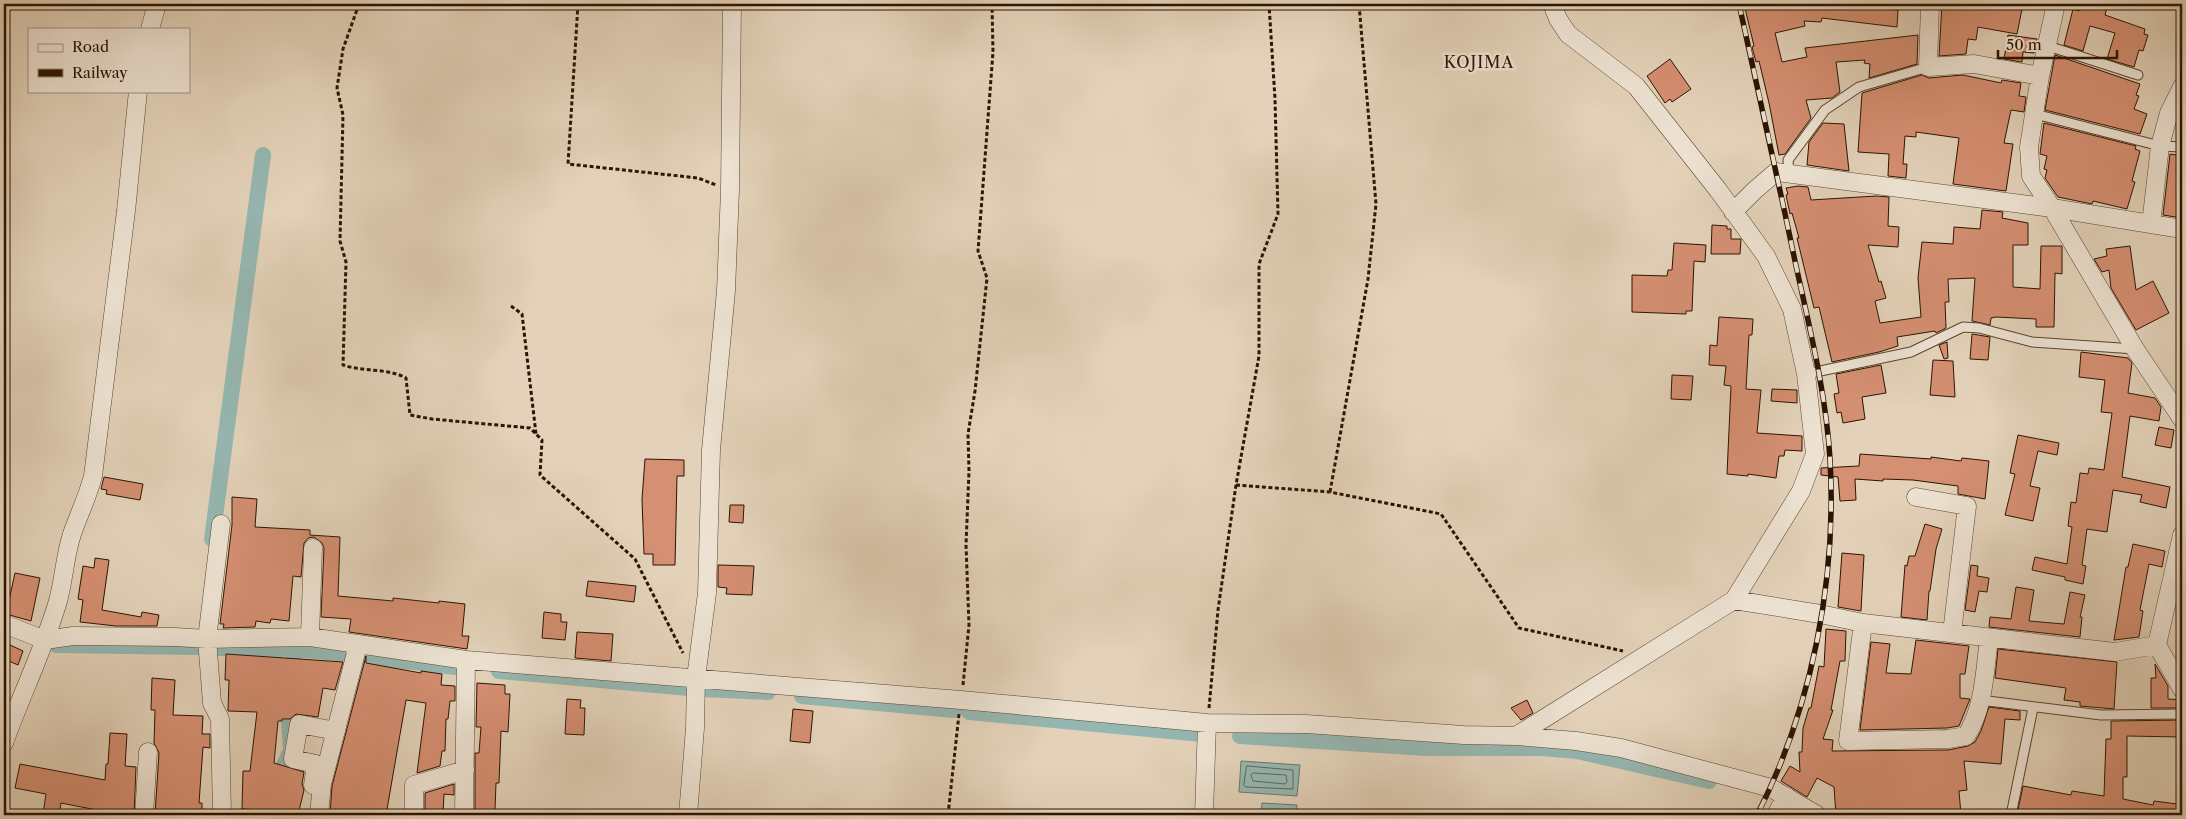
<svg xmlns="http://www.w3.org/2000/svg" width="2186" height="819" viewBox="0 0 2186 819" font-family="'Libre Caslon Text',serif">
<rect width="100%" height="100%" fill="#e3d2b9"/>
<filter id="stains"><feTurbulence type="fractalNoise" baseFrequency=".004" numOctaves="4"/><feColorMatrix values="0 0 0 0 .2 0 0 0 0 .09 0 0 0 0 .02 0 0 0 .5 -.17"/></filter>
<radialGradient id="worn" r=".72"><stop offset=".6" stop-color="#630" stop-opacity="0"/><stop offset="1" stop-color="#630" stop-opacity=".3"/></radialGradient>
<path fill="#95b7b1" stroke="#6b766b" d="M1241 761 1300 765 1297 796 1239 792Z
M1262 803 1297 805 1296 815H1261Z"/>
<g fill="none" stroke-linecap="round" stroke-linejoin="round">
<path stroke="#606659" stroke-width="1" d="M1247 766 1293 770V789L1246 787 1244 785Z
M1254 773 1286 775 1287 782 1285 784 1253 781 1251 775Z"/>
<path stroke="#95b7b1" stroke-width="16" d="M212 539 263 155
M56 645 197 647
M215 648 294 649 347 654
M364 656 455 667
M499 671 689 688
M701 689 768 692
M802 696 954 710
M969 712 1201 734
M1240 736 1426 748H1542L1577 751 1709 781
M279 815 273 790 291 750 288 703 294 670V649"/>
</g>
<path fill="#d58f72" stroke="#2c1401" d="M1744 4H1863V8L1898 10 1897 27 1822 18 1821 22 1804 21 1805 26 1775 33 1782 62 1807 57 1805 48 1918 35 1917 64 1869 78 1870 64 1864 63 1865 60 1836 62 1840 92 1832 98 1806 100 1811 118 1785 154 1779 155 1769 103 1759 61 1756 62 1752 47 1754 46Z
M1942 4H2023L2017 34 1978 27 1976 40 1968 39 1966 54 1939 56Z
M2081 4H2108L2105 15 2145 29 2144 34 2148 35 2143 51 2139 50 2134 67 2107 59 2115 33 2090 26 2083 51 2064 45 2073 9 2079 11Z
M2008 35 2037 39 2034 53 2023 52 2022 62 2004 59Z
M2055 55 2140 84 2136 95 2139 96 2134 109 2147 114 2140 134 2045 110Z
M1670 59 1691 89 1672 102 1670 99 1665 103 1647 76Z
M1922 75 1929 78 1963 75 2001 83 2002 80 2021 83 2019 96 2026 97 2024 112 2011 110 2004 143 2013 144 2006 191 1953 184 1959 138 1916 132V137L1905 136 1903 164H1907L1906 178 1888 176 1889 154 1858 152 1862 93Z
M1823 123 1844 124 1849 171 1807 165 1809 142Z
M2044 123 2136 146 2135 149 2140 151 2132 181 2135 182 2127 209 2093 201 2092 204 2058 197 2045 178 2047 170 2044 169 2047 156 2040 154Z
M2170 154 2182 156V218L2163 215Z
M1798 186 1808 187 1811 200 1876 196 1889 197 1888 226 1899 227 1898 247 1868 245 1879 282 1881 281 1886 298 1875 301 1880 323 1921 317 1918 278 1922 242 1953 244 1954 227 1980 229 1982 210 2003 212 2002 218 2028 223V245H2013V287L2040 289 2041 246H2062V274L2055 273 2054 327H2036V319L1996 317 1991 318 1990 325 1972 321 1975 278 1948 279 1949 302H1945L1946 328 1936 333 1935 331 1897 337 1898 346 1879 352 1832 362 1819 307 1814 308 1797 238H1799L1792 213 1790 214 1786 195 1788 194 1786 188Z
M1712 225 1727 226V229H1731V239H1741L1740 254H1711Z
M1674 243 1706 245 1705 262 1694 261 1692 311H1686V314L1632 312V275L1667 276 1668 270H1672Z
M2130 246 2136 290 2153 281 2169 313 2136 330 2111 288 2109 270 2102 272 2094 259 2107 256 2106 249Z
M1719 317 1753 319 1752 335H1749L1746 389 1761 390 1757 433 1802 436V451L1785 450 1784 456H1779L1776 478 1748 474V476L1727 474 1731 386 1724 385 1726 366 1709 365 1710 345 1717 346Z
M1972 334 1990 337 1988 360 1970 359Z
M1947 342 1948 358 1944 359 1939 345Z
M2081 352 2128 358 2132 363 2128 393 2155 398 2161 407 2159 421 2130 416 2122 477 2170 487 2166 508 2140 502 2142 495 2113 490 2107 532 2087 529 2082 565 2086 566 2083 584 2065 580V577L2032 570 2035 557 2067 564 2072 527 2068 526 2071 502 2076 503 2080 473 2088 474 2089 468 2104 470 2112 413 2101 412 2105 380 2079 377Z
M1933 360 1953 361 1955 397 1930 395Z
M1881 365 1886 393 1862 397 1865 419 1843 423 1841 412 1837 413 1834 394 1839 393 1836 374Z
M1672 375 1693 376 1691 400 1671 399Z
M1772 389 1797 390V403L1771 401Z
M2159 427 2174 430 2171 448 2155 445Z
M2018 435 2059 443 2057 455 2038 451 2030 486 2040 488 2033 521 2005 515 2015 474 2010 473Z
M1860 454 1931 459V457L1961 461 1962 458 1989 461 1985 499 1958 494V486L1913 480 1883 479V481L1855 479 1856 500 1840 501 1838 477 1821 475V468L1859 466Z
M645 459 684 460V476H677L675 565H653V554H644L642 499Z
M104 477 143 484 140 500 106 494 107 490 101 489Z
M232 497 257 499 255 527 310 530V535L340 537 338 596 393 601V598L439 603V601L465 604 462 636H469L467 649 349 632 351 619 321 617 324 548 322 543 314 537 308 538 304 543 301 577 293 576 289 621 271 619 270 623 256 621 255 627 223 628 224 624H220L232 525Z
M730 505H744L743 523 729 522Z
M1925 524 1942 529 1936 549 1930 591H1929L1927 620 1901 617 1905 565 1907 566 1909 556H1915Z
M2133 544 2165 551 2162 567 2149 564 2140 610 2143 611 2139 637 2114 640 2126 567H2128Z
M1842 553 1864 555 1861 611 1838 607Z
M95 558 109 560 102 610 141 617 142 612 159 615 157 626H116L80 622 83 600 78 599 83 566 94 568Z
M718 565 754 566 752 595 726 594 727 588 718 587Z
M1971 565 1978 566 1977 576 1989 578 1987 592 1979 591 1975 612 1965 610Z
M15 573 40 578 31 621 6 614Z
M588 581 636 586 634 602 586 596Z
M2016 587 2034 590 2029 621 2064 624 2070 592 2085 595 2080 617H2082L2080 637 1989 627 1990 617 2011 619Z
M544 612 561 614V622H567L565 640 542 638Z
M1826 629 1846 631 1845 661H1840L1831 710H1833L1823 739 1833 740 1832 751 1948 750 1968 746 1975 742 1981 731 1989 707 2020 711V720L2005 719 2001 764 1964 761 1967 790 1959 791 1961 815H1836L1834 787 1817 778 1807 797 1781 781 1790 766 1800 772 1799 752H1802L1803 728 1809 708H1811L1819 666 1824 667Z
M577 632 613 634 611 661 575 658Z
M1916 640 1969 646 1965 674H1960V698L1970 699 1959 726 1947 728 1860 730 1871 642 1890 644 1886 673 1911 674Z
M10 645 23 651 18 665 4 659Z
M1998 649 2117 662 2114 709 2080 706V702L2064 700 2066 688 1995 678Z
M226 654 343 662 335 690 323 688 318 717 296 714 290 719H282V721H278L274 763 304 772 302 784 304 790 298 815H282L283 811 242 809 243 771H250L257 712 228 711 229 680H225Z
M366 656V663L421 673V671L442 674 441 685 455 686V701H450L448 719H446L445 751H442L440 766 417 773 426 703 406 700 386 815H330L332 786Z
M2155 664 2168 686V699L2182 700V708H2151V678H2156Z
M152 678 175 680 173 715 203 716 202 734H210V748L203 747 199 803H202V815H155L159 753 154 743 155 710H151Z
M477 683 505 685V694H510L508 732 501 731 499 783H496L495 810H475V753H479L481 727H476Z
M567 699 581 700 580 708H585L584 735 565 734Z
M1527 700 1533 713 1521 720 1511 708Z
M793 709 813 711 810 743 790 741Z
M2182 720V737L2127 736V777H2123V799L2153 805 2154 801 2177 804 2176 815H2017L2023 786 2071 795 2072 791 2104 796 2106 739H2111V721Z
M110 733 127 734 125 766 136 767 134 815H102V811L61 803 59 815 43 814 46 794 15 788 20 764 105 780 106 764H108Z
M454 784V795L444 794 443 814 425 813V793Z"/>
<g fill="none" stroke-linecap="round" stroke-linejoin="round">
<g stroke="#5a442f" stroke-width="11">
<path id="lane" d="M2048 46 2138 75
M2035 114 2160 146 2182 147
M1789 174 1788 160 1825 110 1859 87 1928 67
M1806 374 1911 352 1963 327 1979 328 2032 342 2135 349
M1980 700 2101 715 2182 714
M2011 815 2033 708"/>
</g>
<g stroke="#5a442f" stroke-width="19">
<path id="street" d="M1930 4 1928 67 1974 64 2040 76
M150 29 157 4
M2052 208 2135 349 2182 419
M2052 208 2182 229
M1733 212 1755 190 1776 172 2052 208 2031 176 2029 147 2040 76 2056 4
M2151 224 2160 146 2169 113 2182 87
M1916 497 1967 506 1952 633
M221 524 207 639 212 703 220 719 222 815
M2182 535 2157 645 2182 689
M1734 600 1820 614 1863 623
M4 624 45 640 73 636 175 637 207 639 310 637 466 660 961 700 1207 723 1306 724 1464 735 1516 736 1734 600 1801 491 1815 454 1806 374 1792 309 1766 256 1718 190 1636 86 1568 34 1558 19 1552 4
M310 637 313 548
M1989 638C1985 670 1984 709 1966 736L1948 739 1848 741 1863 623 2115 652 2157 645
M1516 736 1576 741 1621 748 1771 788 1817 815
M4 743C21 695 44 649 58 601 64 579 65 555 72 534 79 514 88 496 93 476L126 211 138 91
M313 785 316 764 293 759 299 724 336 731
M144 815 148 752
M319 815 322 784 358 645
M414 815V785L465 770
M464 815 466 660
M688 815 695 728 696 678 707 593 711 450 726 291 730 190 732 4
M1204 815 1207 723
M1776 815 1786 796"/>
</g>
<path stroke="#2c1401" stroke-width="3" stroke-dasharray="4 2.5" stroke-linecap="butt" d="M359 4 343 49 337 88 343 115 340 241 346 262 343 365C363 372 388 368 406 378L410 415 432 419 530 428 542 440 540 475 635 559 683 653
M578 4 568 164 698 178 716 185
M511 306 522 314 536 434
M1236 485 1330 492 1441 514 1519 628 1623 651
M1330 492 1368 279 1376 204 1359 4
M963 685 969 625 966 545 969 471 968 434 975 391 987 278 978 251 993 52 992 4
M1209 708 1218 610 1236 485 1259 356V264L1278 214 1275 99 1269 4
M948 815 959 714"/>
<use href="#lane" stroke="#ede2d2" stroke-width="9"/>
<use href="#street" stroke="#ede2d2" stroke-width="18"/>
<g stroke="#2c1401" stroke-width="5.5">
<path id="rail" d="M1739 4C1758 89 1777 175 1795 261 1809 326 1826 392 1830 459 1837 579 1812 708 1757 815"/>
</g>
<use href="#rail" stroke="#ede2d2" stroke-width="4" stroke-dasharray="11" stroke-linecap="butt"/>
</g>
<g text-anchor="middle" stroke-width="5" stroke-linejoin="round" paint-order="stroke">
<g font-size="16" letter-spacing="1" fill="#2c1401" stroke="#ede2d2">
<text x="1479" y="68">KOJIMA</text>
</g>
</g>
<rect width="2186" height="819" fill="none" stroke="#e3d2b9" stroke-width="20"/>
<rect x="5" y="5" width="2176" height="809" fill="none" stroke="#2c1401" stroke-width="2.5"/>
<rect x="10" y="10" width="2166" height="799" fill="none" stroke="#2c1401"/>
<rect x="28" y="28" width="162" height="65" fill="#ede2d2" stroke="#a0907e"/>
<rect x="38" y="44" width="25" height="8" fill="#ede2d2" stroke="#a0907e"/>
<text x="72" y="52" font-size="15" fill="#2c1401">Road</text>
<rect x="38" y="69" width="25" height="8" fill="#2c1401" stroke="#a0907e"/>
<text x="72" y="78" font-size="15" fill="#2c1401">Railway</text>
<path d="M1998 50v8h119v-8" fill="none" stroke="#2c1401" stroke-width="2.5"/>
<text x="2006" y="50" font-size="15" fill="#2c1401" stroke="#ede2d2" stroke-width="4" paint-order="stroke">50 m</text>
<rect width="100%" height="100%" filter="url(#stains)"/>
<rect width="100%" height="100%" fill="url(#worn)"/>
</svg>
